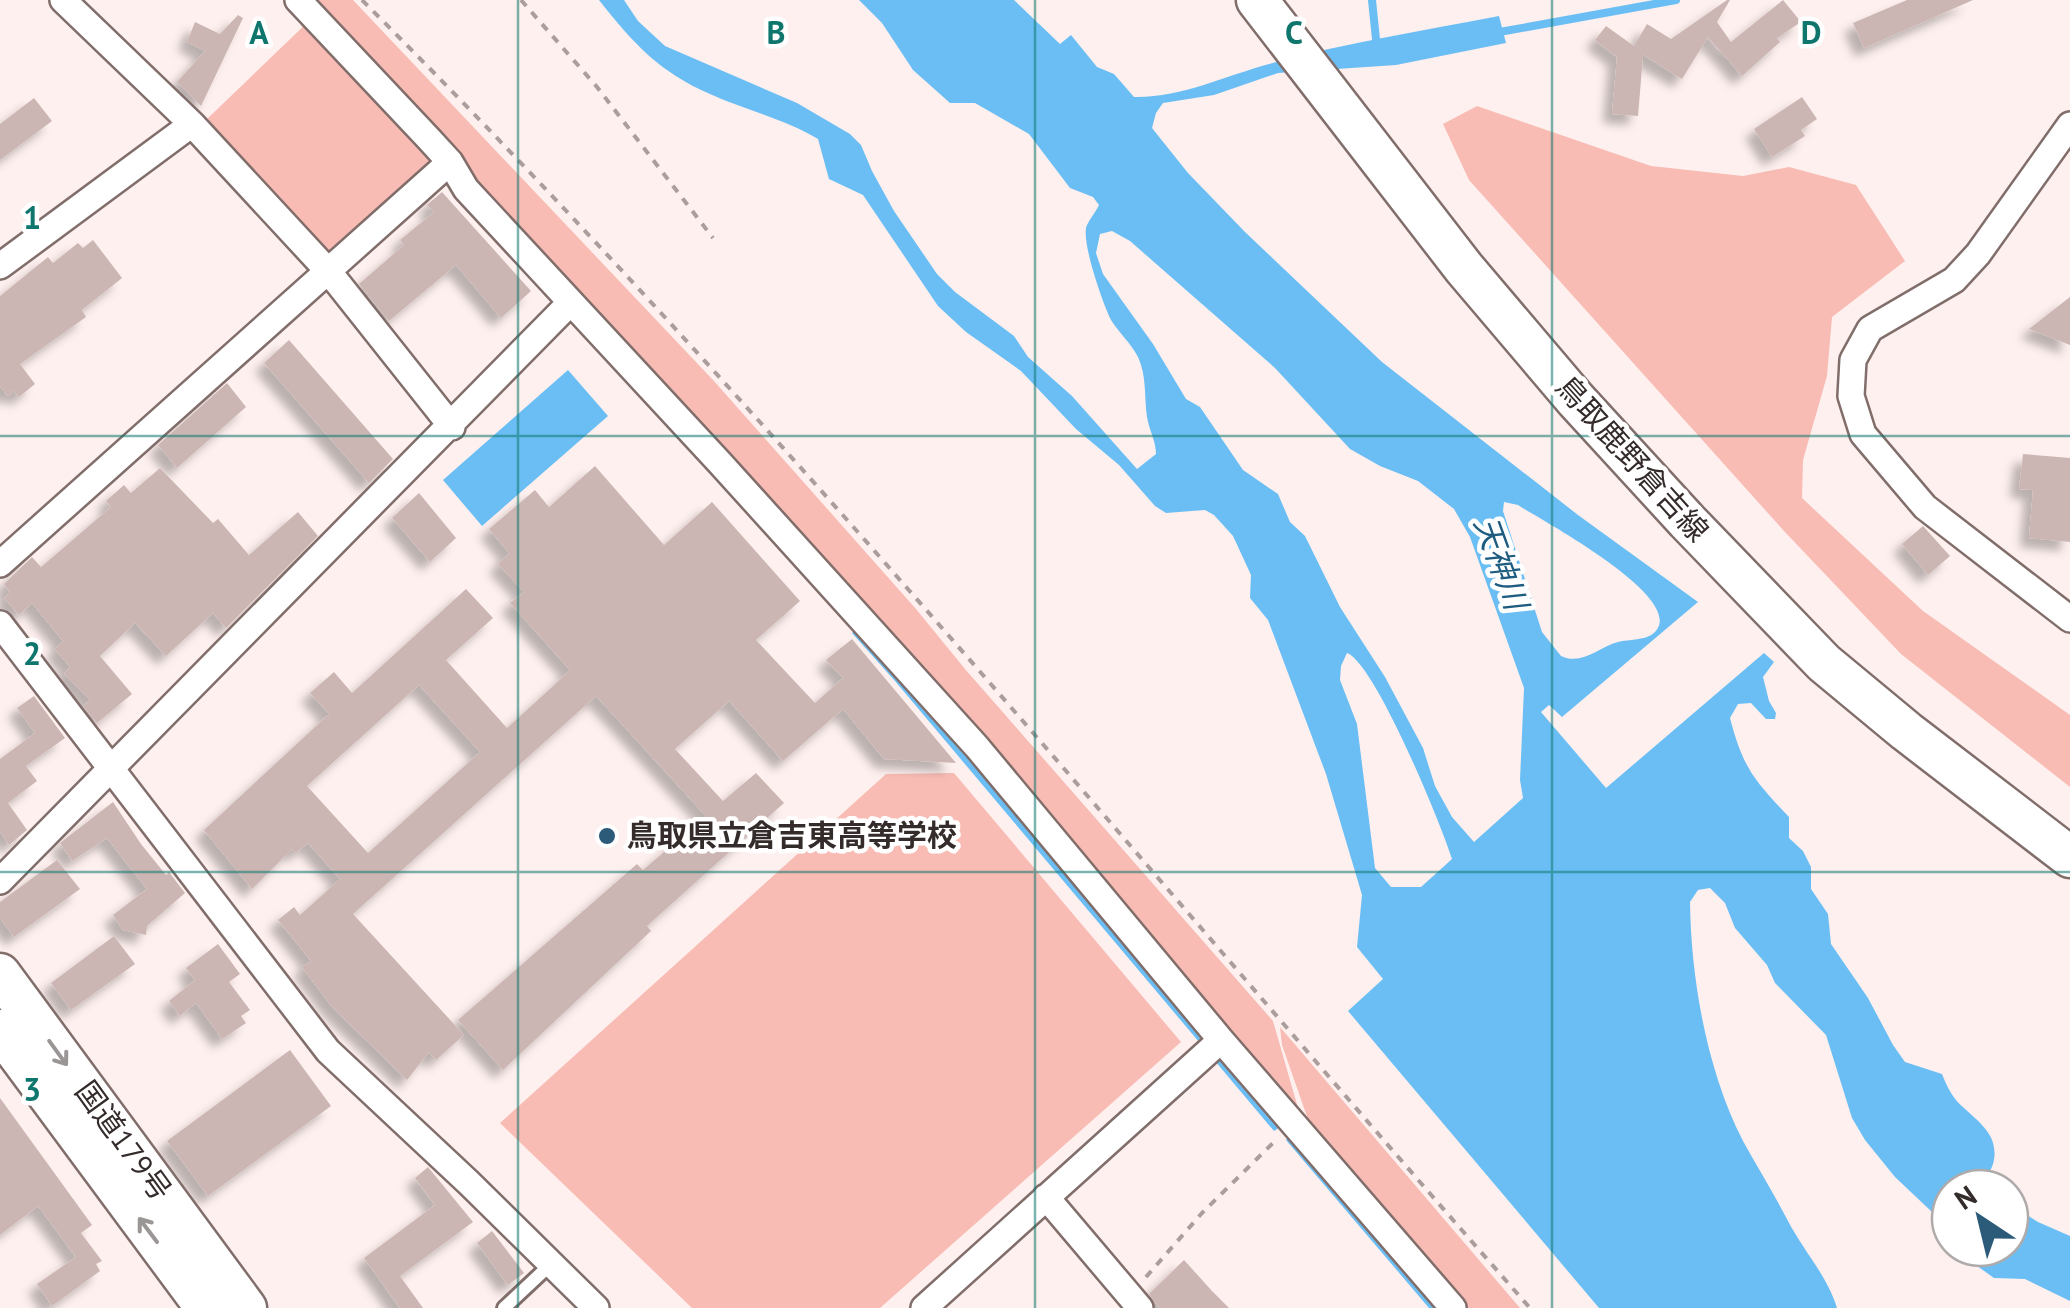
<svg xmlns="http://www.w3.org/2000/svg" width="2070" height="1308" viewBox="0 0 2070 1308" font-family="'PT Sans','Noto Sans JP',sans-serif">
<defs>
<filter id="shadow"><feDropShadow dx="-9" dy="9" stdDeviation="5" flood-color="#0004"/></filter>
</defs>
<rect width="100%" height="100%" fill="#fef0ee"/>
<path fill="#f8bcb4" d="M308 0H353L714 381 916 609 965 669 1273 1021 1298 1108 1295 1110Z
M310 20 432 151 430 168 337 251 320 252 206 120Z
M1477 106 1651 166 1743 176 1789 167 1856 185 1905 261 1832 317 1827 376 1803 460 1802 498 1923 611 2070 715V787L1901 654 1784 531 1469 180 1443 124Z
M954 773 1181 1042 880 1308H692L500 1123 886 774Z
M1280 1027 1520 1308H1467L1311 1128 1282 1045Z"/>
<path fill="#6bbef4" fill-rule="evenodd" d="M599 0H624L638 21 665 46 797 103 850 134 861 145 872 171 894 211 937 274 955 292 1014 336 1028 357 1072 396 1137 469 1156 454C1156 441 1149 430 1147 417 1144 396 1147 377 1138 357 1131 343 1119 333 1111 320 1103 304 1080 239 1087 225 1090 218 1096 212 1099 205L1093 197 1070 188 1029 134 975 103H950L913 70 882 23 859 0H1014L1060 44 1071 35 1097 67 1114 74 1134 97C1180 98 1225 76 1269 64 1344 43 1422 31 1499 16L1506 43 1396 65 1278 73 1214 95 1163 103 1156 113 1152 128 1188 173 1245 232 1382 362 1578 515 1698 602 1562 717 1549 705 1541 712 1606 788 1764 653 1774 662 1763 677 1769 701 1776 713 1775 719H1766L1751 703 1738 704 1730 718C1743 768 1754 780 1789 817V838L1803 851 1811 867V889L1828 914 1831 944 1868 998 1893 1045 1905 1062 1942 1074C1947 1087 1953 1099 1964 1108 1980 1123 1998 1135 1994 1160 1992 1172 1983 1179 1980 1188H1950V1229L1895 1177 1865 1140 1852 1118 1826 1035 1775 983 1767 965 1735 928 1725 903 1710 888 1698 890 1690 902C1691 980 1707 1071 1743 1141 1758 1168 1774 1194 1788 1221 1803 1250 1828 1277 1837 1308H1599L1348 1011 1383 979 1357 947 1362 895 1326 774 1268 620 1250 598 1251 575 1233 536 1214 515 1205 510 1166 513 1155 506 1119 465 1076 429 1021 371 966 332 938 306 863 195 829 179 818 139C785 119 745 110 710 94 659 72 633 43 599 0ZM1112 231 1130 241 1275 368 1350 449 1380 466 1418 481 1454 509 1470 537 1524 688 1520 780 1523 798 1474 842 1452 817 1435 786 1423 748 1385 677 1340 607 1305 536 1290 522 1278 494 1243 470 1200 407 1186 399 1153 344 1103 274 1096 253 1100 234ZM1504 502 1518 505C1541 520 1688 598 1655 632 1646 641 1629 639 1618 642 1599 647 1582 666 1561 656L1542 632 1503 511ZM1347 653C1375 663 1441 824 1452 859L1421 887H1391L1375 868 1357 724 1340 680 1341 666Z
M568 370 608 416 482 526 443 480Z
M857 628 901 677 1280 1127 1274 1131 895 681 852 633Z
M1290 1135 1438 1308H1429L1286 1140Z
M2010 1204 2038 1222 2070 1236V1301L2025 1279 1994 1278 1966 1258 1965 1248H2010Z"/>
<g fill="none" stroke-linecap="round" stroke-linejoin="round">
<path stroke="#6bbef4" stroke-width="8" d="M1372 0 1377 49
M1494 33 1676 0"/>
</g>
<path fill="#cbb6b3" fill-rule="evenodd" filter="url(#shadow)" d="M1727 0H1730L1717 22 1731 42 1783 0 1801 22 1777 38 1780 42 1742 76 1708 37 1682 79 1643 55 1638 116 1612 114 1617 57 1595 40 1606 26 1634 46 1647 24 1671 39Z
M1907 0H1973L1864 48 1853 23Z
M238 15 243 18 201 106 177 82 205 51 187 42 195 22 220 34Z
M1802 97 1817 119 1801 130 1805 136 1772 157 1754 129Z
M34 98 52 121 0 160V124Z
M442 192 531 291 501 318 456 265 389 321 359 284 404 245 400 240 434 212 427 205Z
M93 240 122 278 82 310 86 317 20 364 35 384 19 397 14 391 8 396 0 386V296L48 257 53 263 78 243 83 248Z
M2070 297V345L2029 329Z
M289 340 393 459 369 483 264 363Z
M227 383 246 407 177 468 158 445Z
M2023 454 2070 458V542L2029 538 2033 490 2019 489Z
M595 466 664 545 712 502 800 601 756 640 815 703 843 678 826 660 852 639 956 763 884 759 843 709 783 761 729 701 675 749 723 801 756 773 784 803 647 926 651 931 503 1070 458 1020 637 864 643 870 706 816 596 696 353 914 464 1035 436 1060 429 1052 407 1080 332 1007 302 967 311 961 278 920 294 907 300 915 340 879 308 843 296 853 292 849 252 889 204 830 329 714 310 693 334 672 352 693 466 589 493 618 446 660 507 728 552 687 570 670 510 603 524 592 498 564 509 553 489 529 535 490 549 507ZM419 685 480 752 368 853 307 786Z
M160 468 213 523 218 519 249 555 298 512 318 536 226 628 213 613 166 656 135 623 100 656 132 694 97 723 83 706 90 700 64 674 70 667 55 649 63 641 32 603 19 615 4 598 10 593 4 584 32 557 41 567 111 507 106 501 124 485 131 493Z
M419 493 456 538 430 562 392 518Z
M1923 526 1950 556 1928 575 1902 544Z
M34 696 65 738 26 766 37 781 8 803 27 830 9 845 0 831V759L35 733 17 708Z
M113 802 141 844 166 875 169 872 185 893 147 926 146 935 123 930 113 915 147 889 107 838 72 861 60 843Z
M57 860 80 889 14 937 0 918V902Z
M114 936 135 964 71 1010 51 983Z
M218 944 240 974 229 982 250 1010 241 1016 246 1023 222 1039 196 1003 180 1016 169 1001 195 980 186 968Z
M290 1050 331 1106 208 1196 167 1141Z
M0 1098 92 1225 81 1233 102 1261 96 1264 100 1271 52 1306 37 1284 76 1257 38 1206 0 1235Z
M428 1167 473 1222 400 1276 423 1308H400L364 1258 435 1205 415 1178Z
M492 1231 524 1273 508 1285 477 1243Z
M1184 1260 1212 1291 1229 1308H1159L1149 1294Z"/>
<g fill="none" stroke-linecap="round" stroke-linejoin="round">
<g stroke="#816e6b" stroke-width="18">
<path id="service" d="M504 1308 551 1264"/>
</g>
<g stroke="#816e6b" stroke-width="30">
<path id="minor" d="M63 0 192 124 329 272 452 427
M298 0 429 139 450 162 466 189 720 463 977 747 1221 1040 1453 1308
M2070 125 1978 254 1954 280 1870 329 1853 360 1851 396 1863 434 1925 507 2070 619
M0 266 192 124
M0 564 450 162
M0 624 328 1051 469 1183 596 1308
M0 881 570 303
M1046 1197 1140 1308
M924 1308 1221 1040"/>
</g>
<g stroke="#816e6b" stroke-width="45">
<path id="primary" d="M1257 0 1464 268 1576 400 1687 521 1824 663 1906 731 2070 857"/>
</g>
<g stroke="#816e6b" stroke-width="45">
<path id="trunk" d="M0 974 246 1308
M0 1030 206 1308"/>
</g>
<path stroke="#aa9e9c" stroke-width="4" stroke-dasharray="8 8" stroke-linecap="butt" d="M362 0C776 414 1144 869 1530 1308
M521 0 597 87 713 238
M1146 1277 1202 1213 1277 1139"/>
<use href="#service" stroke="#fff" stroke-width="12"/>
<use href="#minor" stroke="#fff" stroke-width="25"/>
<use href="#primary" stroke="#fff" stroke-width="40"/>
<use href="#trunk" stroke="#fff" stroke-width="40"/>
</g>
<defs><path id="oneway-shaft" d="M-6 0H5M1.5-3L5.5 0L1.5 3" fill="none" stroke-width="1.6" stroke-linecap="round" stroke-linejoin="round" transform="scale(2.5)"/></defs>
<g stroke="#9a9695">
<use href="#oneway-shaft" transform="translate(58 1053) rotate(54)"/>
<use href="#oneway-shaft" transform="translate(148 1230) rotate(-127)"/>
</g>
<path fill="none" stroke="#0f766e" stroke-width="2.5" stroke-opacity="0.55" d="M518 0V1308M1035 0V1308M1552 0V1308M0 436H2070M0 872H2070"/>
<circle fill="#2b5b79" stroke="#fff" stroke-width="4" cx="607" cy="836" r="10"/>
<g text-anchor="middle" stroke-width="9" stroke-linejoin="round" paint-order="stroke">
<g font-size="30" fill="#342c2b" stroke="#fff">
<text transform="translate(1632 459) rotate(48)" y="10">鳥取鹿野倉吉線</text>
<text transform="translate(123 1141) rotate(54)" y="10">国道179号</text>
</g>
<g font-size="30" font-weight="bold" fill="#342c2b" stroke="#fff" text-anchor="start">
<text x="627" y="846">鳥取県立倉吉東高等学校</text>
</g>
<g font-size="32" font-style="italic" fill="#1e5c80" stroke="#fff">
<text transform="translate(1501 563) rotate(70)" y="11">天神川</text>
</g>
</g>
<g font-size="32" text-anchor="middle" font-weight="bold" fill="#0f766e" stroke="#fff" stroke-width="9" stroke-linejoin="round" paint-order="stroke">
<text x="259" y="44">A</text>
<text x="776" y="44">B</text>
<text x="1294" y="44">C</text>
<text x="1811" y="44">D</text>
<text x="32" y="229">1</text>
<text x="32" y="665">2</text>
<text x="32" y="1101">3</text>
</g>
<g transform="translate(1980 1218) rotate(325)"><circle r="48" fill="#ffffff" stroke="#aeabaa" stroke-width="2.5"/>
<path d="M0-8L18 38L0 25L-18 38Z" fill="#2b5b79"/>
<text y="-15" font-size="28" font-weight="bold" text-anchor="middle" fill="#342c2b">N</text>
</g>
</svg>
